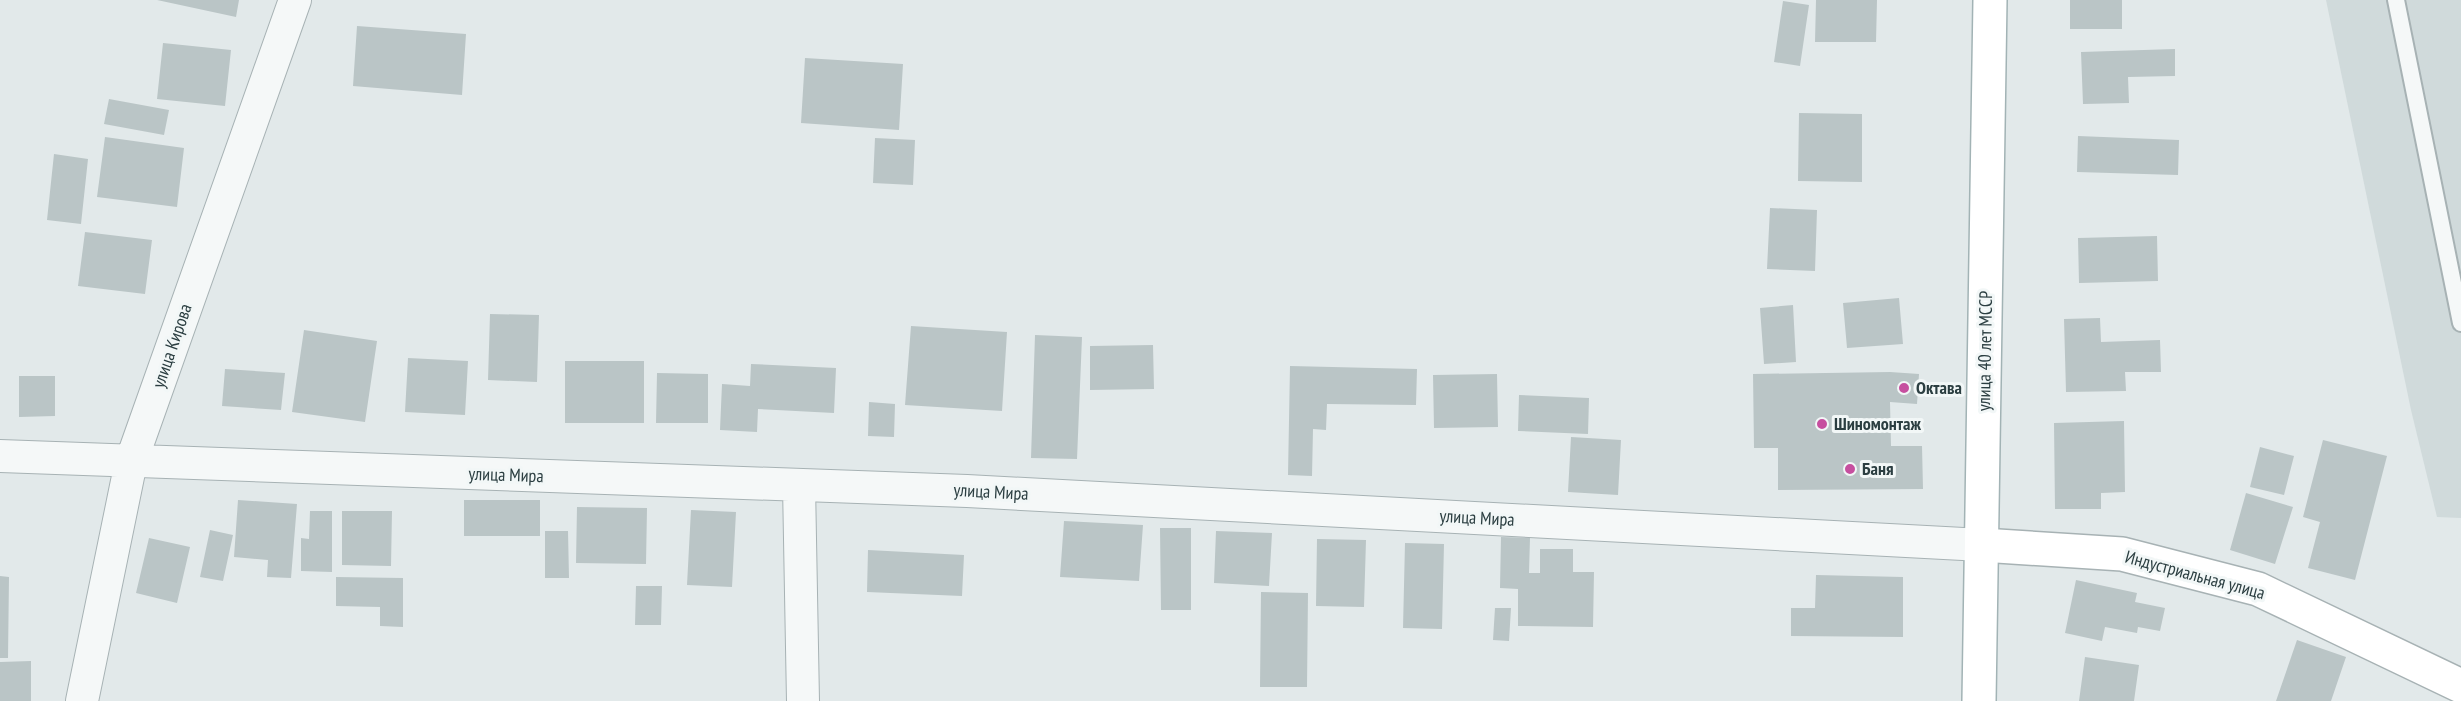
<svg xmlns="http://www.w3.org/2000/svg" width="2461" height="701" viewBox="0 0 2461 701" font-family="'PT Sans Narrow',sans-serif">
<rect width="100%" height="100%" fill="#e2e9ea"/>
<path fill="#d0dadb" d="M2326 0H2461V518L2437 517 2411 410Z"/>
<path fill="#bac5c6" d="M157 0H239L236 17Z
M1816 0H1877L1876 42H1815Z
M2070 0H2122V29H2070Z
M1783 1 1809 5 1800 66 1774 62Z
M357 26 466 34 462 95 353 86Z
M163 43 231 50 225 106 157 99Z
M2175 49V76L2128 77 2129 103 2083 104 2081 52Z
M805 58 903 64 899 130 801 123Z
M109 99 169 110 164 135 104 124Z
M1799 113 1862 114V182L1798 181Z
M2078 136 2179 140 2178 175 2077 172Z
M105 137 184 148 177 207 97 197Z
M875 138 915 140 913 185 873 183Z
M54 154 88 159 81 224 47 220Z
M1770 208 1817 210 1815 271 1767 269Z
M85 232 152 240 145 294 78 286Z
M2157 236 2158 281 2079 283 2078 238Z
M1899 298 1903 344 1847 348 1843 303Z
M1793 305 1796 362 1764 364 1760 308Z
M490 314 539 315 537 382 488 380Z
M2100 318 2101 342 2160 340 2161 372H2125L2126 391 2066 392 2064 319Z
M911 326 1007 332 1002 411 905 405Z
M304 330 377 341 365 422 292 412Z
M1035 335 1082 337 1077 459 1031 458Z
M1153 345 1154 389 1090 390V346Z
M408 358 468 361 465 415 405 412Z
M565 361H644V423H565Z
M751 364 836 368 834 413 758 409 757 432 720 430 722 384 750 386Z
M1290 366 1417 369 1416 405 1327 404 1326 430 1313 429 1312 476 1288 475Z
M225 369 285 373 281 410 222 406Z
M1890 372 1919 374 1917 404 1890 402 1891 446H1922L1923 489 1778 490V448H1754L1753 374Z
M657 373 708 374V423H656Z
M1497 374 1498 427 1434 428 1433 375Z
M19 376H55V416L19 417Z
M1519 395 1589 398 1588 434 1518 431Z
M869 402 895 404 894 437 868 436Z
M2124 421 2125 492 2101 493V509H2055L2054 423Z
M1571 437 1621 440 1618 495 1568 492Z
M2323 440 2387 456 2355 580 2308 568 2320 522 2303 517Z
M2260 447 2294 456 2284 495 2250 487Z
M2246 493 2293 507 2275 564 2230 550Z
M238 500 297 504 291 578 267 577 268 560 234 557Z
M464 500H540V536H464Z
M577 507 647 508 646 564 576 563Z
M691 510 736 512 732 587 687 585Z
M310 511H332V572L301 571V538L309 539Z
M342 511H392L391 566 342 565Z
M1064 521 1143 525 1139 581 1060 577Z
M1160 528H1191V610H1161Z
M210 530 233 535 223 581 200 577Z
M545 531H568L569 578H545Z
M1216 531 1272 533 1269 586 1214 583Z
M1501 537 1530 538 1529 573H1540V549H1573V572H1594L1593 627 1518 626V589L1500 588Z
M149 538 190 547 177 603 136 593Z
M1317 539 1366 540 1364 607 1316 606Z
M1405 543 1444 544 1442 629 1403 628Z
M868 550 964 555 962 596 867 592Z
M1816 575 1903 577V637L1791 636V608H1815Z
M0 576 9 577 8 658H0Z
M336 577 403 578V627L380 626V607L336 606Z
M2076 580 2137 593 2135 602 2165 608 2160 631 2138 627 2137 633 2105 627 2102 641 2065 633Z
M636 586H662L661 625H635Z
M1261 592 1308 593 1307 687H1260Z
M1495 608H1511L1509 641 1493 640Z
M2297 640 2346 657 2331 701H2276Z
M2085 657 2139 665 2134 701H2079Z
M31 661V701H0V662Z"/>
<g fill="none" stroke-linecap="round" stroke-linejoin="round">
<g stroke="#a7b2b4" stroke-width="20">
<path id="lane" d="M2396 0 2461 323"/>
</g>
<g stroke="#a7b2b4" stroke-width="34">
<path id="street" d="M0 456 967 491 1982 545
M799 485 803 701
M82 701 131 462 295 0"/>
</g>
<g stroke="#a7b2b4" stroke-width="36">
<path id="secondary" d="M1982 545 2122 554 2258 589 2461 686"/>
</g>
<g stroke="#a2b3b5" stroke-width="36">
<path id="primary" d="M1979 701 1990 0"/>
</g>
<use href="#lane" stroke="#f5f8f8" stroke-width="16"/>
<use href="#street" stroke="#f5f8f8" stroke-width="32"/>
<use href="#secondary" stroke="#fff" stroke-width="33"/>
<use href="#primary" stroke="#fff" stroke-width="33"/>
</g>
<g fill="#c64f9f" stroke="#f2f7f7" stroke-width="2">
<circle cx="1904" cy="388" r="6"/>
<circle cx="1822" cy="424" r="6"/>
<circle cx="1850" cy="469" r="6"/>
</g>
<g text-anchor="middle" stroke-width="6" stroke-linejoin="round" paint-order="stroke">
<g font-size="18" fill="#2b3e41" stroke="#f2f7f7">
<text transform="translate(172 346) rotate(-71)" y="6">улица Кирова</text>
<text transform="translate(1985 351) rotate(-89)" y="6">улица 40 лет МССР</text>
<text transform="translate(506 475) rotate(2)" y="6">улица Мира</text>
<text transform="translate(991 492) rotate(3)" y="6">улица Мира</text>
<text transform="translate(1477 518) rotate(3)" y="6">улица Мира</text>
<text transform="translate(2195 575) rotate(15)" y="6">Индустриальная улица</text>
</g>
<g font-size="18" font-weight="bold" fill="#2b3e41" stroke="#f2f7f7" text-anchor="start">
<text x="1916" y="394">Октава</text>
<text x="1834" y="430">Шиномонтаж</text>
<text x="1862" y="475">Баня</text>
</g>
</g>
</svg>
